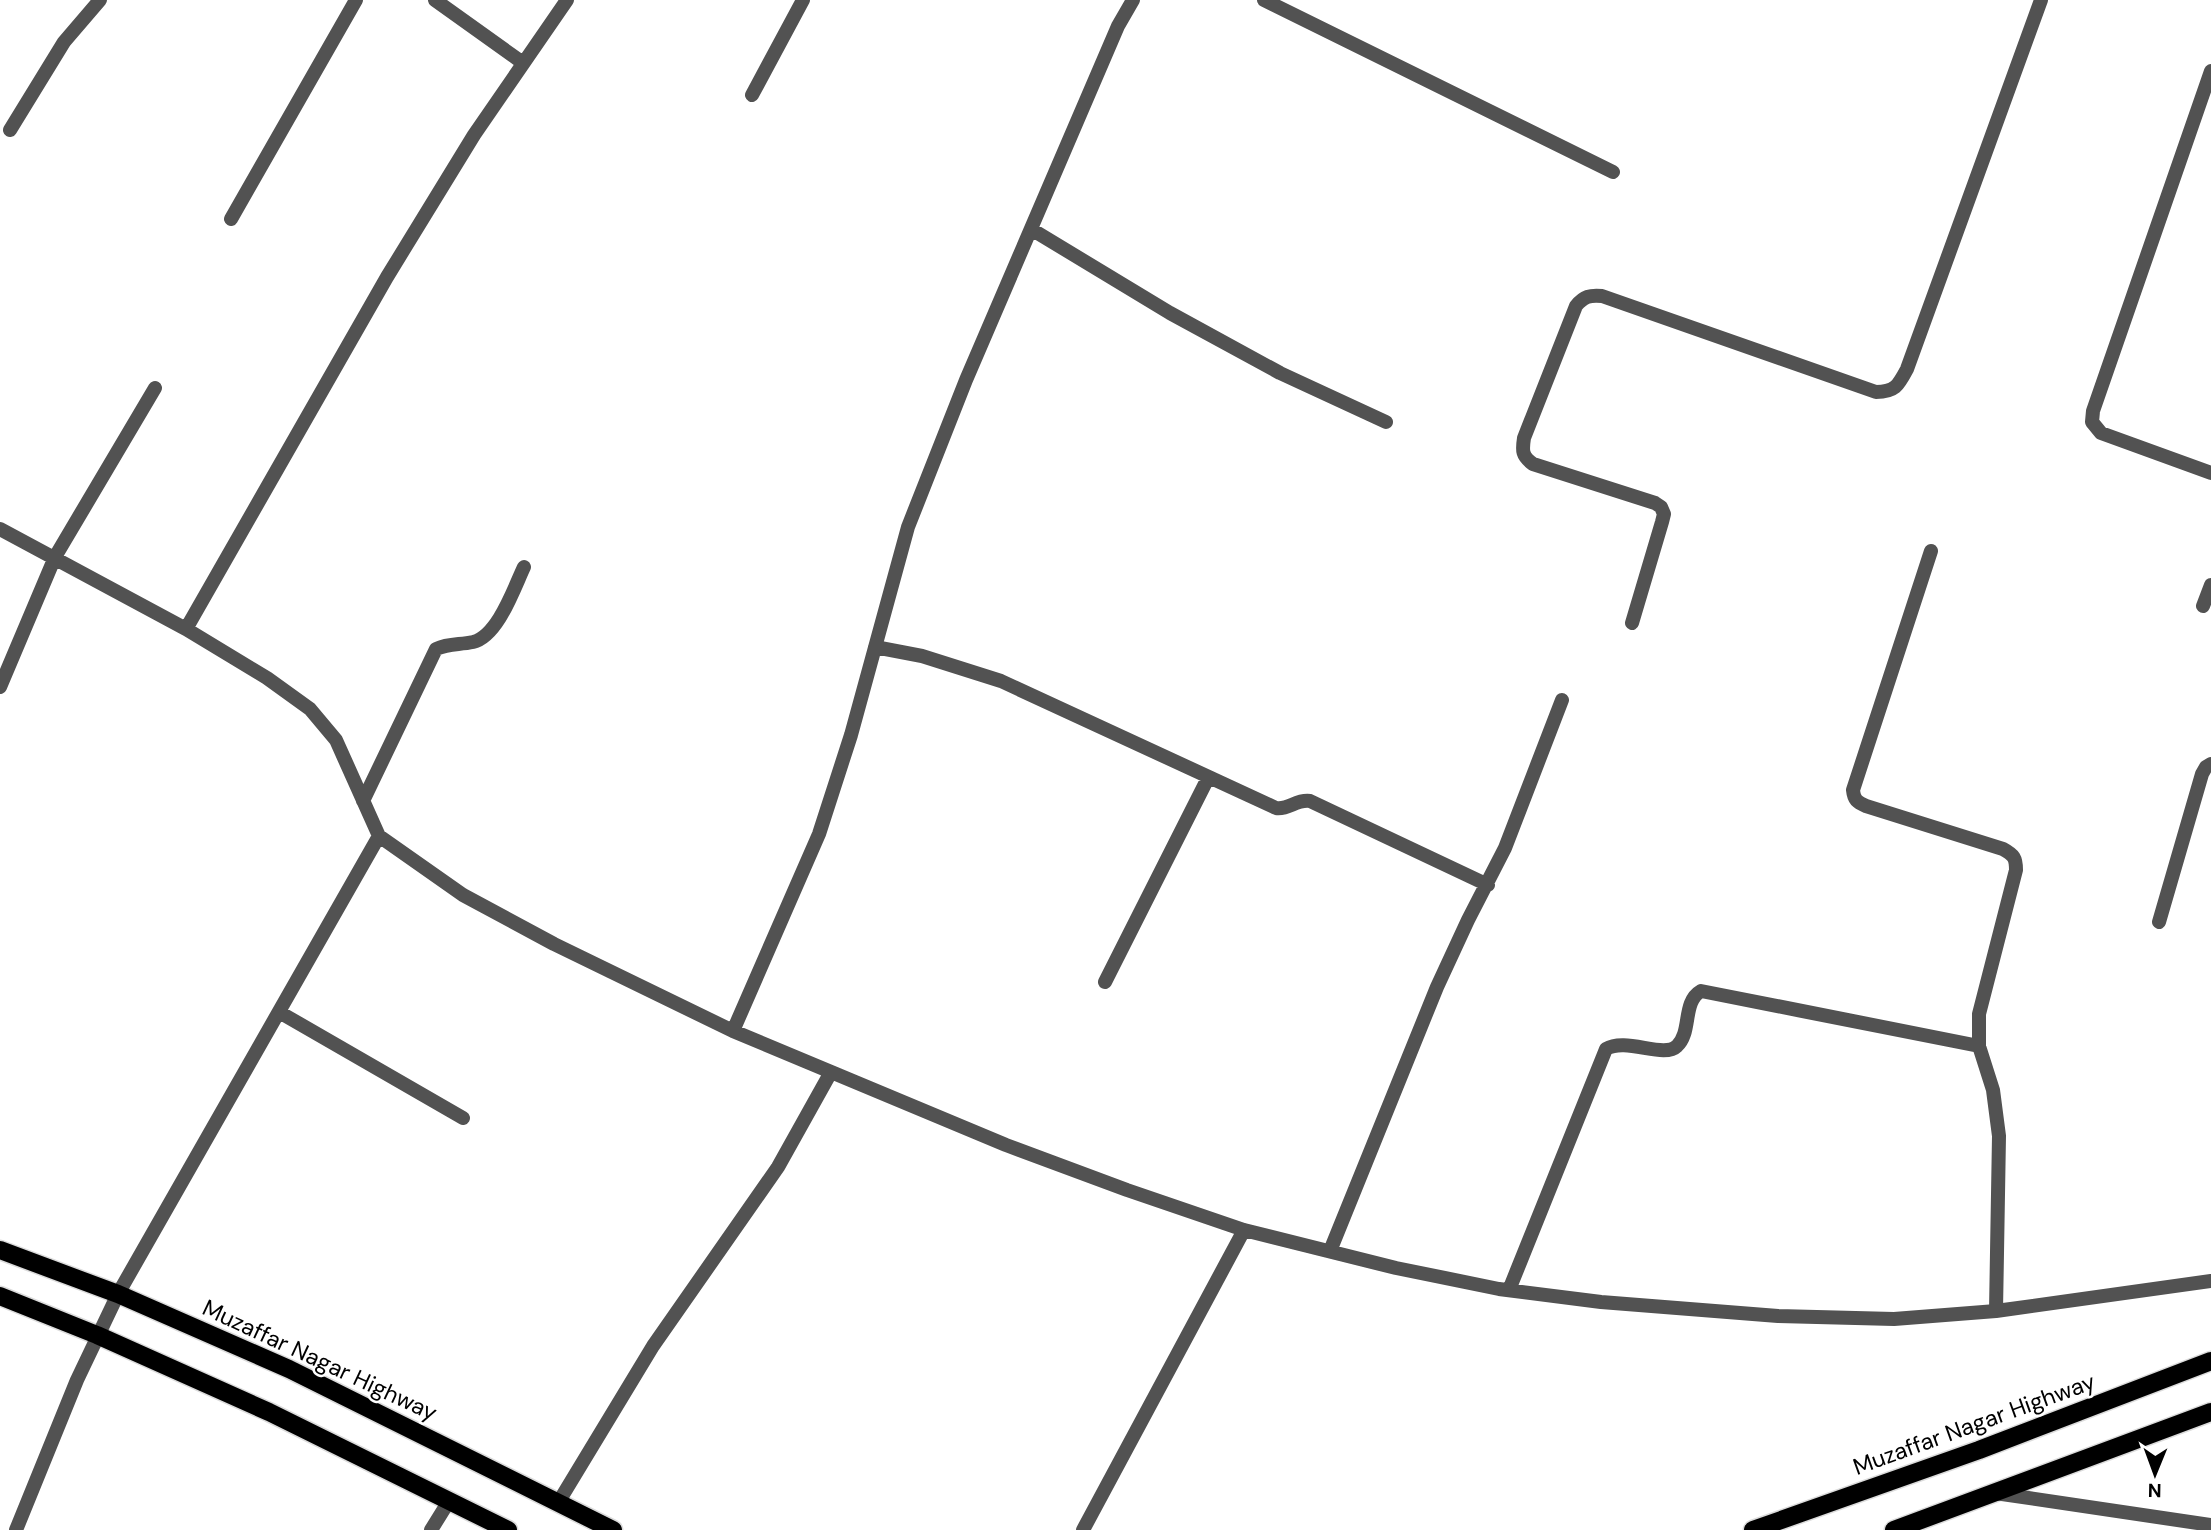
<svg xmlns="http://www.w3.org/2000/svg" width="2211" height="1530" viewBox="0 0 2211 1530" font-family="'DM Sans',sans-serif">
<rect width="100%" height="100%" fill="#fff"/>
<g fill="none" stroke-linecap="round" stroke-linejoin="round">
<g stroke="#dbdbdb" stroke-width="21">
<path id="primary" d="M0 1250 118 1294 289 1369 613 1530
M0 1296 97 1335 269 1412 508 1530
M1753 1530 1979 1450 2211 1361
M1894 1530 2211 1412"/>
</g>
<path stroke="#525252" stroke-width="14" d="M435 0 523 63
M1264 0 1613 172
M2211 71 2093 411 2092 422 2101 433 2211 473
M752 95 803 0
M10 130 64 42 100 0
M231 219 356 0
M1031 229 1170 313 1280 373 1386 422
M0 529 186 629 267 678 310 709 336 740 379 836 118 1294 77 1380 16 1530
M1931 551 1853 790C1854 800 1857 802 1866 806L2003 849C2014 855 2016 858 2016 870L1979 1014V1046L1993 1090 1999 1136 1996 1311
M2203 606 2211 585
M1632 623 1662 522 1664 514 1661 507 1655 503 1533 464C1522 456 1522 451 1524 438L1576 306C1584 296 1590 295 1602 296L1876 392C1895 392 1898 386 1907 369L2041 0
M186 629 387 277 474 135 567 0
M875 647 922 656 1001 681 1276 808C1289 810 1296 799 1310 801L1488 885
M0 687 55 557 155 388
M363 801 436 649C449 643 459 645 473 642 498 636 514 588 524 567
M379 836 463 895 554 944 733 1031 1006 1145 1127 1190 1244 1230 1396 1268 1499 1289 1601 1302 1778 1316 1894 1319 1996 1311 2211 1281
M2159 922 2202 774 2206 767 2211 764
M1105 982 1208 778
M279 1012 463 1118
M733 1031 819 834 851 735 908 527 966 380 1118 26 1133 0
M1330 1251 1437 987 1468 920 1505 848 1562 700
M1509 1290 1606 1049C1626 1037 1664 1059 1677 1046 1692 1032 1682 1002 1701 991L1979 1046
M1995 1493 2211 1525
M558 1503 653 1346 778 1167 831 1072
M431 1530 449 1501
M1083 1530 1244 1230"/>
<use href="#primary" stroke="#000" stroke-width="18"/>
</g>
<g text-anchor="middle" stroke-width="5" stroke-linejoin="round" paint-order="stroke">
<g font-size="23" fill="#000" stroke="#fff">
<text transform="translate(320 1360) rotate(25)" y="8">Muzaffar Nagar Highway</text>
<text transform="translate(1974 1424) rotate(-20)" y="8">Muzaffar Nagar Highway</text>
</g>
</g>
<g transform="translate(2155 1474) rotate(181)" stroke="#ffffff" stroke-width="5" paint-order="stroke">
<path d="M0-5L12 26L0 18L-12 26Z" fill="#000000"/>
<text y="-10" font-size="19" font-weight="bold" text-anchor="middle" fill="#000000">N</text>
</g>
</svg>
